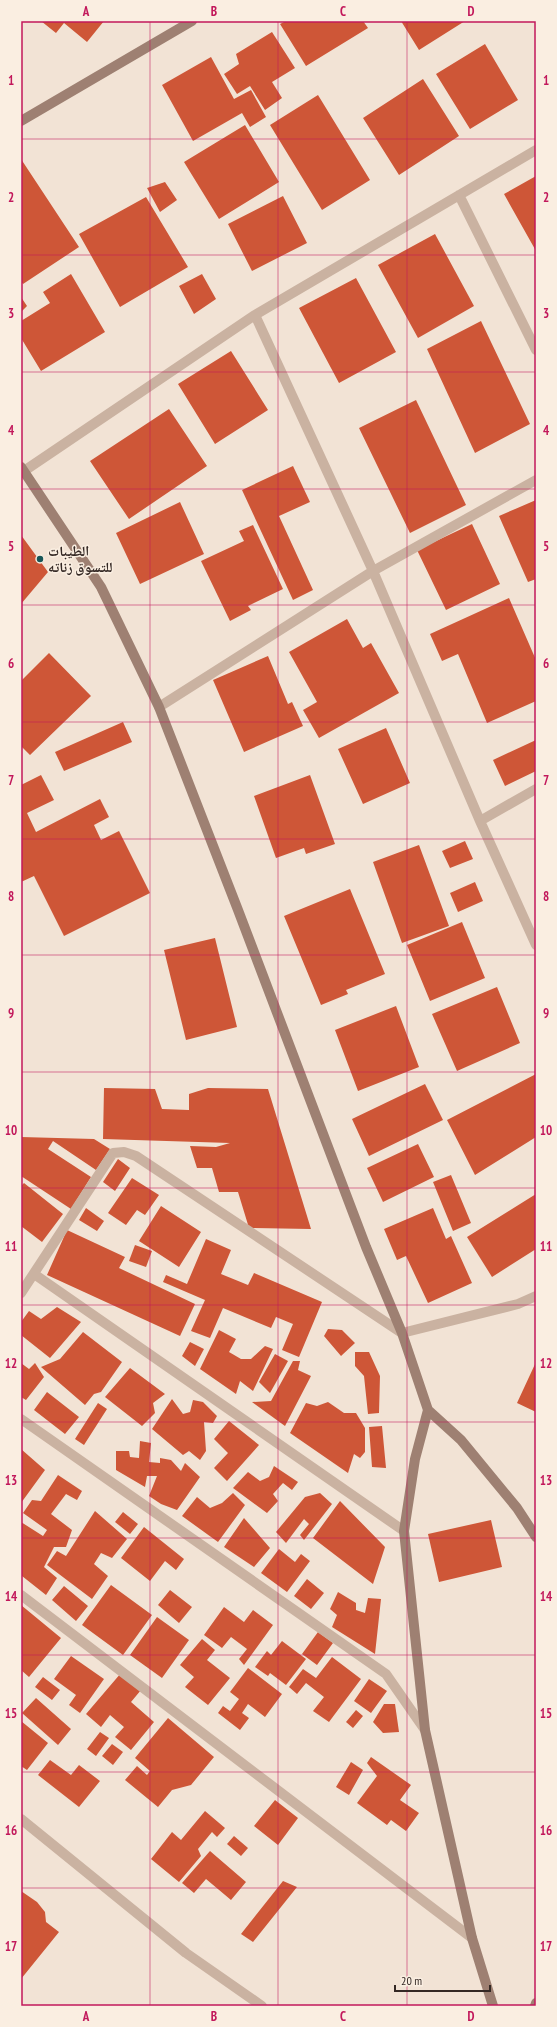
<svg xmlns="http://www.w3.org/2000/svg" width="557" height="2027" viewBox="0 0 557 2027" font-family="'PT Sans Narrow','Noto Naskh Arabic',sans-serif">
<rect width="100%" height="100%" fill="#f2e3d5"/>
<path fill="#ce5637" d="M41 21H104L87 42 64 23 56 33Z
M286 21H363L368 28 306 66 280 24Z
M401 21H465L419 50Z
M272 32 295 68 272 82 282 98 265 110 250 86 237 94 224 74 239 64 236 54Z
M485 44 518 100 470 129 436 74Z
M211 57 234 99 251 90 266 117 250 127 242 113 193 141 162 85Z
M423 79 459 136 399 175 363 118Z
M318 95 370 180 322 210 270 125Z
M245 125 279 182 219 219 184 162Z
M21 159 79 247 23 284 21 281Z
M536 176V251L504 194Z
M165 182 177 200 160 212 147 188Z
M283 196 307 243 252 271 228 224Z
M146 197 188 267 120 307 79 234Z
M435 234 474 306 418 338 378 265Z
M71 274 105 332 41 371 21 338V321L50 303 43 292Z
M202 274 216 299 194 314 179 286Z
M356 278 396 352 339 383 299 308Z
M21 297 27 306 21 312Z
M481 321 530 424 475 453 427 349Z
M231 351 268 410 215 444 178 384Z
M416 400 466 505 410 533 359 428Z
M169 409 207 466 129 519 90 461Z
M293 466 310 502 279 516 313 590 293 600 242 490Z
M536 500V579L528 582 499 516Z
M180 502 204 554 140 584 116 533Z
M472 524 500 584 446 610 417 550Z
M253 525 283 589 248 606 251 610 230 621 201 561 244 541 239 531Z
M21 535 48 572 21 604Z
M509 598 536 660V701L487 723 458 654 442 661 430 634Z
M347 619 363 648 371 643 399 693 319 738 303 710 317 702 289 652Z
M49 653 91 696 30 755 21 746V681Z
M268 656 288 704 292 702 303 726 244 752 213 680Z
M123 722 132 742 64 771 55 752Z
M386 728 410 783 363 804 338 749Z
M536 740V771L505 786 493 760Z
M41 775 54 800 27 813 36 832 100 799 109 817 94 825 101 840 119 831 150 893 64 936 34 876 21 882V785Z
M310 775 335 844 306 854 304 848 276 858 254 796Z
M465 841 473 859 450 868 442 851Z
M419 845 449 926 402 943 373 862Z
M475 882 483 901 458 912 450 893Z
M350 889 385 974 346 990 348 994 321 1005 284 916Z
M462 922 485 978 430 1001 407 945Z
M215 938 237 1027 186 1040 164 950Z
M497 987 520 1043 457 1071 432 1014Z
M396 1006 419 1067 358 1091 335 1030Z
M536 1074V1137L475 1175 447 1120Z
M425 1084 443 1120 369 1156 352 1119Z
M104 1088 155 1089 162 1109 189 1110V1094L208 1088 268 1089 311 1229 249 1228 238 1192H219L212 1168H197L190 1146 216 1147 230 1143 103 1139Z
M21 1137 94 1139 110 1149 96 1170 53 1141 48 1149 91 1177 71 1209 21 1176Z
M418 1144 434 1177 383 1202 367 1168Z
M118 1159 130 1168 115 1191 103 1182Z
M451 1175 471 1223 453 1231 433 1182Z
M132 1178 159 1195 145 1215 137 1210 126 1225 108 1213Z
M24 1183 63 1214 42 1242 21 1226V1186Z
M536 1194V1249L492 1277 467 1237Z
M161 1206 201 1232 179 1267 139 1241Z
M86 1208 104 1221 97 1231 79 1220Z
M433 1208 446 1239 451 1236 472 1283 428 1303 406 1256 397 1260 384 1229Z
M67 1230 125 1257 119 1268 195 1304 180 1336 47 1275Z
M206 1239 231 1250 221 1274 248 1285 254 1273 322 1302 299 1357 282 1350 293 1324 276 1317 271 1328 223 1308 210 1338 191 1331 205 1300 163 1282 166 1275 187 1284Z
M135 1245 152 1251 146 1267 129 1261Z
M57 1307 81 1322 50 1358 21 1335V1322L29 1311 41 1319Z
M328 1329 342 1330 355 1343 341 1356 324 1336Z
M219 1330 236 1339 229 1352 241 1359H251L265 1346 273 1349 253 1391 240 1381 236 1394 200 1369Z
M83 1332 122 1362 101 1392 94 1394 85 1405 41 1367 60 1359Z
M190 1342 204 1349 195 1366 182 1356Z
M355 1352H369L380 1376 379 1413 368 1414 364 1376 355 1366Z
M275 1354 288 1361 270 1393 259 1382Z
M293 1361H300L298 1370 311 1376 285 1426 252 1402 271 1401Z
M536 1362V1412L517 1403Z
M21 1363 29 1369 35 1363 44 1377 26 1400 21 1397Z
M130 1368 165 1394 153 1403 155 1413 142 1426 105 1397Z
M47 1392 79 1417 65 1434 34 1410Z
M172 1399 183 1414 190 1412 193 1400 203 1402 217 1416 213 1423 204 1422 206 1451 200 1460 189 1451 183 1455 152 1429Z
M328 1402 344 1413H356L365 1428V1452L360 1458 354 1454 348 1473 290 1433 306 1403 317 1406Z
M98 1403 107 1409 84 1445 75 1439Z
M229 1421 259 1445 227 1481 214 1468 228 1453 214 1439Z
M382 1426 386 1468 372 1467 369 1427Z
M140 1441 151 1443 149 1462 160 1463V1458L171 1460 181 1471 185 1463 200 1477 177 1510 161 1504 149 1496 157 1476H147L145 1487 116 1470V1451H129L130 1457 139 1458Z
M21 1449 45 1470 21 1503Z
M274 1466 298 1482 292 1490 283 1483 273 1494 278 1501 267 1513 233 1488 248 1472 260 1481 269 1477Z
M58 1475 82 1491 77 1500 66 1494 51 1514 72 1530 66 1547H54L44 1567 57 1578 46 1595 22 1576 21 1522 43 1536 47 1530 23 1513 32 1500 41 1501Z
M233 1493 245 1505 218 1542 182 1516 197 1497 210 1508 222 1503Z
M320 1493 332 1504 304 1540 300 1535 309 1524 304 1519 286 1543 276 1532 305 1497Z
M340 1501 385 1547 373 1584 313 1538Z
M95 1511 127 1539 112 1558 101 1553 94 1564 108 1576 92 1599 47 1565 57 1551 66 1556Z
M123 1512 138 1524 130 1534 115 1522Z
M244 1518 270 1548 254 1567 224 1547Z
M491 1520 502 1567 439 1582 428 1534Z
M144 1527 184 1559 176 1570 165 1561 150 1581 121 1558Z
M279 1549 295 1562 301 1554 310 1561 287 1592 261 1573Z
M307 1579 324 1593 311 1609 294 1596Z
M111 1585 152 1615 123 1655 82 1625Z
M64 1586 88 1606 76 1621 52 1600Z
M170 1590 192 1607 179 1623 158 1605Z
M338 1592 356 1603V1610L365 1613 368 1598 381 1599 375 1654 332 1627 337 1615 330 1609Z
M21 1605 61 1638 29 1677 21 1670Z
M224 1607 244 1622 253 1610 273 1625 244 1665 239 1659 247 1649 231 1637 222 1648 204 1635Z
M157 1617 189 1640 162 1678 130 1655Z
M318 1632 333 1643 317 1665 302 1654Z
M202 1639 215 1650 207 1660 230 1678 208 1705 185 1687 194 1677 180 1665Z
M282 1641 306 1659 286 1685 270 1673 268 1676 255 1667 267 1651 271 1655Z
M71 1656 104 1679 80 1713 69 1705 76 1695 54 1679Z
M332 1657 361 1679 329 1722 313 1711 324 1697 306 1683 297 1694 289 1687 303 1669 316 1678Z
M248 1668 282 1694 265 1717 248 1704 242 1713 249 1718 240 1730 218 1713 223 1706 230 1711 239 1699 230 1692Z
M121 1673 141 1690 131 1702 154 1722 131 1750 115 1737 124 1727 110 1715 101 1727 86 1714Z
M43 1677 60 1690 52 1700 35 1687Z
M369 1679 387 1691 371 1713 354 1701Z
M36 1698 71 1729 58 1745 22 1713Z
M384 1704H395L399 1732 383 1733 373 1722Z
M356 1710 363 1716 353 1728 346 1722Z
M168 1718 214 1757 191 1785 172 1790 158 1807 125 1780 137 1766 147 1775 150 1771 135 1758Z
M21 1721 48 1743 27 1770 21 1766Z
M100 1732 109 1738 96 1756 87 1749Z
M112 1744 123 1752 113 1765 102 1756Z
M371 1757 411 1785 400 1800 419 1813 406 1831 391 1820 387 1825 357 1803 377 1776 367 1763Z
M50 1760 71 1775 79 1765 100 1781 79 1807 38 1775Z
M351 1762 363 1770 349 1795 336 1787Z
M275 1800 298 1818 278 1845 254 1826Z
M205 1811 225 1828 217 1837 212 1832 198 1849 201 1856 179 1882 151 1859 172 1832 181 1840Z
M234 1836 248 1848 241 1856 227 1844Z
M210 1851 246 1882 231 1900 206 1879 194 1893 182 1883Z
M283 1881 297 1887 253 1942 241 1934Z
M21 1891 37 1902 45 1912 46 1922 59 1932 21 1979Z"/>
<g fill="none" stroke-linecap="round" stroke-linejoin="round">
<path stroke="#cab2a1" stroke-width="10" d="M459 195 536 350
M255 315 373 571 480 821 536 945
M24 471 255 315 536 150
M159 707 373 571 536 480
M480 821 536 789
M34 1274 404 1531
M21 1293 113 1153 124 1152 136 1156 402 1333 518 1304 536 1296
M21 1419 386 1674 425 1730
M21 1595 472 1938
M21 1819 186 1953 262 2006"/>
<path stroke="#9e8072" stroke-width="10" d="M21 121 192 21
M21 467 101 587 159 707 238 910 366 1247 402 1333 428 1410 461 1440 517 1508 536 1537
M428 1410 415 1459 404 1531 425 1730 472 1938 493 2006
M535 2006 536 2003"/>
</g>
<path fill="none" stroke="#c2185b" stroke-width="1" stroke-opacity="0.55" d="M150 21V2006M278 21V2006M407 21V2006M21 139H536M21 255H536M21 372H536M21 489H536M21 605H536M21 722H536M21 839H536M21 955H536M21 1072H536M21 1188H536M21 1305H536M21 1422H536M21 1538H536M21 1655H536M21 1772H536M21 1888H536"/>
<circle fill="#185657" stroke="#faeee1" stroke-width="1.5" cx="40" cy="559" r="4"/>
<g text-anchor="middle" stroke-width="3" stroke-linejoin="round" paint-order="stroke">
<g font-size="14" font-weight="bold" fill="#342824" stroke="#faeee1" text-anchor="start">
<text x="48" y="556">الطيبات<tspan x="48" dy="16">للتسوق زناته</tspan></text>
</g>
</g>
<rect width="557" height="2027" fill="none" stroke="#faeee1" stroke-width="44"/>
<path d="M395 1985v6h95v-6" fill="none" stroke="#342824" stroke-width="2"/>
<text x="401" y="1985" font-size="12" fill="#342824" stroke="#faeee1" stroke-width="3" paint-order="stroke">20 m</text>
<rect x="22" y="22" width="513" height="1983" fill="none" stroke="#c2185b" stroke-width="1.5"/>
<g font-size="13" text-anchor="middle" font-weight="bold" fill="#c2185b">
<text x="86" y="16">A</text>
<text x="214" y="16">B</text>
<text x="343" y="16">C</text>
<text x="471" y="16">D</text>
<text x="11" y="85">1</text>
<text x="546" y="85">1</text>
<text x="11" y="202">2</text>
<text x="546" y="202">2</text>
<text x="11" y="318">3</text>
<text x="546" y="318">3</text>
<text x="11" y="435">4</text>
<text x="546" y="435">4</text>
<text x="11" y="551">5</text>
<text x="546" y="551">5</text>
<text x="11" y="668">6</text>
<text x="546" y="668">6</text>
<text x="11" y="785">7</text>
<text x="546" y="785">7</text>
<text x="11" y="901">8</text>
<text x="546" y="901">8</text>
<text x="11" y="1018">9</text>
<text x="546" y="1018">9</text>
<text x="11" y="1135">10</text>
<text x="546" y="1135">10</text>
<text x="11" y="1251">11</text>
<text x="546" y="1251">11</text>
<text x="11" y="1368">12</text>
<text x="546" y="1368">12</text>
<text x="11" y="1485">13</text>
<text x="546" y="1485">13</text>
<text x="11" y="1601">14</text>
<text x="546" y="1601">14</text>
<text x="11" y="1718">15</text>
<text x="546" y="1718">15</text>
<text x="11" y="1835">16</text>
<text x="546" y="1835">16</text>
<text x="11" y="1951">17</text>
<text x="546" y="1951">17</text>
<text x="86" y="2021">A</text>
<text x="214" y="2021">B</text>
<text x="343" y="2021">C</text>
<text x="471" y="2021">D</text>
</g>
</svg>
